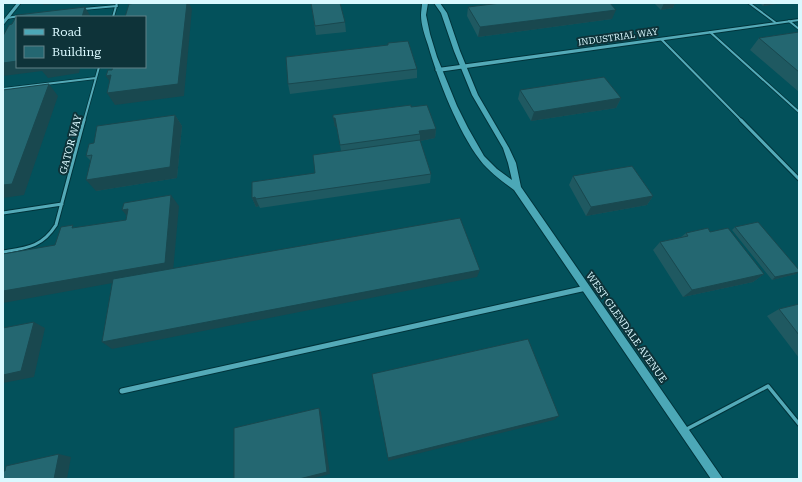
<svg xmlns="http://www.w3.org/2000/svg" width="802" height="482" viewBox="0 0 802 482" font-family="'Roboto Serif',serif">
<rect width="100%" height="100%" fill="#03515b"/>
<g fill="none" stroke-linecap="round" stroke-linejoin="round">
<g stroke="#01343b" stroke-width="3.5">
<path id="service-far2" d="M749 3 776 23
M83 9 117 6
M113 17 117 3
M7 18 19 16
M789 21 799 29
M710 32 799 112
M661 39 742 121
M3 89 96 78
M84 121 99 67"/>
</g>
<g stroke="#01343b" stroke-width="5">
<path id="service-far1" d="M741 120 799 179
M3 213 62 204
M3 252C27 248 42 247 56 225L84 120"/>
</g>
<g stroke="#01343b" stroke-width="5.5">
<path id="service" d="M685 430 768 386 799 424"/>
</g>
<g stroke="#01343b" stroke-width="4.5">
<path id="minor-far1" d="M3 23 19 3"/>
</g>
<g stroke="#01343b" stroke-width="7">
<path id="minor" d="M122 391 586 288"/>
</g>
<g stroke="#01343b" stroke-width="2">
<path id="tertiary" d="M799 19V21L438 72 435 70 438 68Z"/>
</g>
<g stroke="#01343b" stroke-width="2">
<path id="secondary" d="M422 3H428L426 15 430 34 437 57 457 106 468 128 484 156 497 169 512 180 508 163 503 148 472 95 454 51 441 13 434 3H440L447 13 460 51 478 95 509 148 516 163 521 187 723 479H711L514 190C502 181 489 172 480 160 458 131 438 80 428 45 425 36 421 25 421 15 421 11 422 7 422 3Z"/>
</g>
<use href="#service-far2" stroke="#54aab8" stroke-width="2"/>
<use href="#service-far1" stroke="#54aab8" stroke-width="3"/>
<use href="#service" stroke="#54aab8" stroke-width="3.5"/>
<use href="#minor-far1" stroke="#54aab8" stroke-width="3"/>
<use href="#minor" stroke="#54aab8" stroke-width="5"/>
<use href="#tertiary" fill="#54aab8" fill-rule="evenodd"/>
<use href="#secondary" fill="#4ca8b7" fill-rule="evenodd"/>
</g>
<path fill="#1f5961" d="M311 3 345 22 346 32 316 35Z
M654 3H675L673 8 661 10Z
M760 3H784L763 6Z
M468 7 612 19 478 37 467 16Z
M799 32V92L750 50 759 38Z
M388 43 417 69V78L290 94 288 84 388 45Z
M520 90 621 98 616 108 531 121 518 99Z
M411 107 436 129 435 138 420 141 431 174 430 183 260 208 259 206 256 207 252 198 315 173 341 151 337 127H335L333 115Z
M175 115 182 126 177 178 96 191 91 161 86 156 94 143Z
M573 176 653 196 647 205 586 216 569 185Z
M735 227 796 274 772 280 732 230Z
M710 232 764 274 753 282 683 297 653 250 660 242 681 237 686 233Z
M799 304V358L767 316 779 309Z"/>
<path fill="#19484f" d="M42 3H62L44 5Z
M187 3H189L192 9 184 96 115 105 107 93Z
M664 3H675L673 8 661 10Z
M765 3H784L763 6Z
M85 7 91 17H82Z
M616 10 612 19 478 37 480 27Z
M17 61V67H79L80 69 79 73 48 78 42 71 3 76V63Z
M111 75 114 88 106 76Z
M49 84 58 96 24 195 3 198V185Z
M621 98 616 108 531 121 534 112Z
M175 115 182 126 177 178 96 191 86 180Z
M333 118H335L337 127H335Z
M436 129 435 138 420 141V134L419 131Z
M171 195 179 206 173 272 3 303V291Z
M653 196 647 205 586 216 591 207Z
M255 197 259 206 256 207 252 198Z
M128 209 131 221 122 210Z
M480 270 477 277 112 349 102 342Z
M799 272 796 274 772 280 775 277Z
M764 274 753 282 683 297 692 290Z
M34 322 45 328 34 377 3 383V375Z
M319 408 321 412 330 474 311 479H299Z
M559 416 554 420 388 461V458Z
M59 454 71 457 67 479H54Z"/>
<path fill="#246771" stroke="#19484f" d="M136 3H187L178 84 107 93 111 75 106 76 108 70H112L113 67H145V17H125L129 4Z
M311 3H340L345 22 315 26Z
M501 3H610L616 10 480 27 468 7Z
M85 7 82 17H17V61L3 63V36L9 25 12 24 17 15Z
M799 32V72L759 38Z
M408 41 417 69 288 84 286 57 388 45V43Z
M604 77 621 98 534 112 520 90Z
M49 84 12 184 3 185V90Z
M411 105V107L427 105 436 129 419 131 420 134 340 145 335 118H333V115Z
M175 115 170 167 86 180 92 155 86 156 89 144 94 143 97 126Z
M420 140 431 174 256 199 255 197 252 198V182L315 173 313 155Z
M632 166 653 196 591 207 573 176Z
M171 195 165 263 3 291V254L55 245 61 227 73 225 72 228 126 220 128 209 122 210 124 203Z
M460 218 480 270 102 342 113 279Z
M758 222 799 270V272L775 277 735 227Z
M708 228 710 232 728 228 764 274 692 290 660 242 688 236 686 233Z
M799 304V335L779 309Z
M34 322 21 371 3 375V328Z
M528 339 559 416 388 458 372 374Z
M319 408 327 472 299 479H234V428Z
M59 454 54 479H3V471H5L6 466Z"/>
<g text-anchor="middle" stroke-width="4" stroke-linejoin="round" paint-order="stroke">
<g font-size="9" fill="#daf9ff" stroke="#0e3339">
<text transform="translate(618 37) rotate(-8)" y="3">INDUSTRIAL WAY</text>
</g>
<g font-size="10" fill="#daf9ff" stroke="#0e3339">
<text transform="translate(70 144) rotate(-75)" y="4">GATOR WAY</text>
<text transform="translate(627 327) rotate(55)" y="4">WEST GLENDALE AVENUE</text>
</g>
</g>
<rect width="802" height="482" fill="none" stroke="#daf9ff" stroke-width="8"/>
<rect x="16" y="16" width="130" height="52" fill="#0e3339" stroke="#608288"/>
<rect x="24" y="29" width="20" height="6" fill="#4ca8b7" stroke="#608288"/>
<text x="52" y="36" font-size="12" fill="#daf9ff">Road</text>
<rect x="24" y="46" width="20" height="12" fill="#246771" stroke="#608288"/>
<text x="52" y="56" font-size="12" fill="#daf9ff">Building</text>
</svg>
